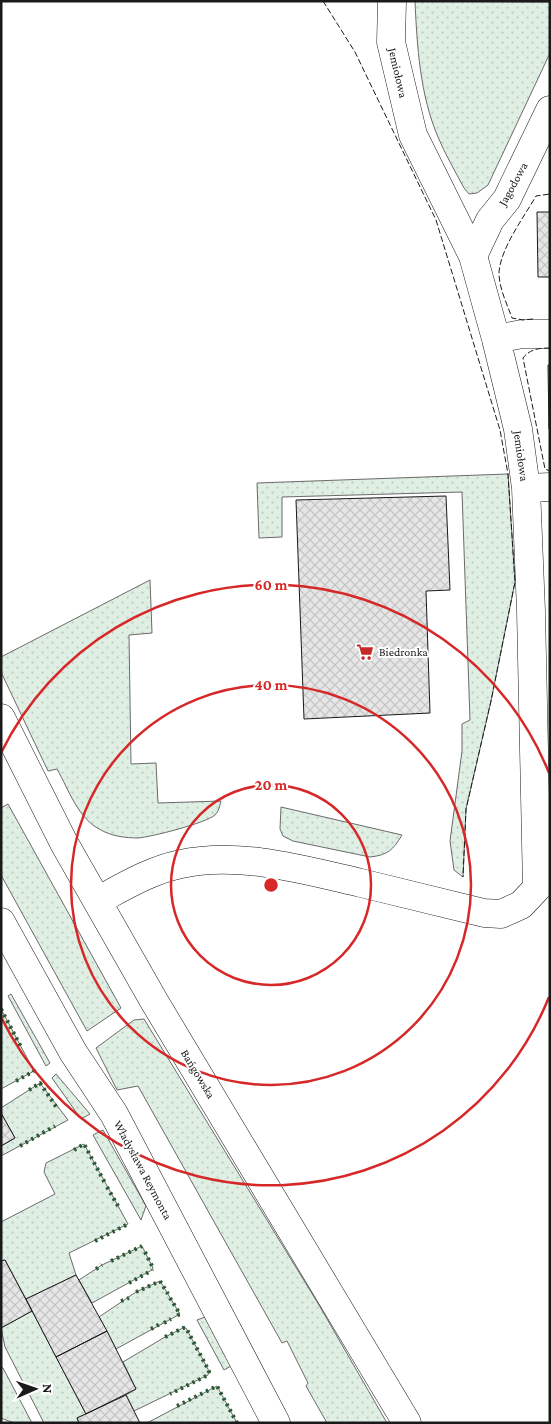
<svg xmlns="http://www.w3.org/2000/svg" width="551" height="1424" viewBox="0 0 551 1424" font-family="'Crimson Pro',serif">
<defs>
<pattern id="grass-dots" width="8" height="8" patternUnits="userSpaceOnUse" patternTransform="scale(1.25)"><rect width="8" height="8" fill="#e0efe3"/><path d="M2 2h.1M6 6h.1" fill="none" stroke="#c0ccc2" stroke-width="1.8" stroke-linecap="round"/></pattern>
<pattern id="building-cross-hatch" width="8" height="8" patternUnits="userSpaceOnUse" patternTransform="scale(1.25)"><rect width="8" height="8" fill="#e6e6e6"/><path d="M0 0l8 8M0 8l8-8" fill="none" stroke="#c5c5c5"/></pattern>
</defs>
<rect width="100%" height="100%" fill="#fff"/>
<path fill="url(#grass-dots)" stroke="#6a6a6a" d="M415 1 550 2V53L488 185 477 193 469 194 464 188C455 171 445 154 438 137 420 95 417 46 415 1Z
M508 474 515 582 491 701 466 809 463 877 454 870 450 841 462 751V724L470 720 462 492 282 497V537L259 538 257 483Z
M150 580 152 633 129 635 131 764 156 763 158 803 221 801C220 805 219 811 215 815 206 823 151 837 138 838 126 838 111 836 101 830 78 819 69 790 57 769L48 771 1 672V657Z
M8 804 121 1008 87 1031 1 875V808Z
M281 807 402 835C393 850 388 855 370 857L293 841 283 836 280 829Z
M11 994 50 1063 46 1066 8 996Z
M1 1009 34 1071 1 1089Z
M144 1019 319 1305 387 1423H327L306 1386 308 1383 287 1341 282 1343 138 1086 117 1090 96 1048 134 1020Z
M56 1074 90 1114 81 1119 52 1078Z
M40 1083 68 1120 1 1156V1146L15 1138 1 1113V1108Z
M103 1130 146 1206 141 1220 93 1135Z
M84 1144 128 1224 69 1253 76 1275 26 1299 5 1260 1 1261V1222L55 1194 44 1172 46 1163Z
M142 1246 153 1268 152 1270 92 1303 79 1280 102 1265Z
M160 1281 180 1314 116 1349 99 1317 136 1292Z
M32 1311 86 1414 77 1418 79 1423H44L5 1347 1 1328Z
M205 1317 231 1366 224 1370 197 1320Z
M183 1328H186L209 1371 208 1375 134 1411 126 1395 136 1389 123 1362 165 1337Z
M1 1367 3 1368 32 1423H14L1 1418Z
M217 1386 237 1423H147Z"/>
<path fill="url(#building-cross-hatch)" stroke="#1a1a1a" d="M537 212H550V277H538Z
M548 365H550V429H549Z
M446 496 450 590 426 591 430 713 304 719 296 500Z
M1 1113 15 1138 1 1146Z
M5 1260 32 1311 1 1328V1261Z
M76 1275 107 1331 56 1357 26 1299Z
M107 1331 136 1389 86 1414 56 1357Z
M126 1395 140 1423H79L77 1418Z"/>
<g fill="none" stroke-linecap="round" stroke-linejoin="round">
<g stroke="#1a1a1a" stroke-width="29">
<path id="minor" d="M473 256 490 220 507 199 550 110
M496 339 522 334H550
M526 488 550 487
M1 718 64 843 154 1001 407 1423
M97 901C123 887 151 870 181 864 239 851 305 870 361 883 402 893 443 903 484 913L501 914 521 905 537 888 531 611 526 488 518 429 496 339 473 256 413 135 391 42 392 1
M1 922 73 1052 114 1114 276 1423"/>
</g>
<use href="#minor" stroke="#fff" stroke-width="28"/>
<path stroke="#2b5a34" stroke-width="4" stroke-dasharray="2.5 4" stroke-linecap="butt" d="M1 1009 21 1047
M16 1081 34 1071 32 1067
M29 1090 40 1083 57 1108
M20 1146 55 1126
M74 1150 84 1144 105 1183
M107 1187 118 1206
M95 1241 128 1224
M145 1252 153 1268 152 1270
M111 1261 142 1246
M96 1269 102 1265
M160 1281 168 1294
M129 1283 149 1272
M136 1292 156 1283
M170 1298 180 1314 175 1317
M121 1301 129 1298
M164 1323 171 1319
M151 1329 160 1324
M165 1337 183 1328H186L209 1371 208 1375 170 1394
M177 1406 217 1386 237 1423"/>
<path stroke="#1a1a1a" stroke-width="1" stroke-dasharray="6 2.5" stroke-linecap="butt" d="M323 1 355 52 436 220 500 430 508 474 515 582 491 701 466 809 463 877
M547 1 550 2
M533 319 523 320 512 318C507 304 499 288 499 273 500 249 524 217 536 196L550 194
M550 348C539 348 530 349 523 358L545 469 550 471"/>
</g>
<g fill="none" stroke="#d62828" stroke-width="2.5">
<circle cx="271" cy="885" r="100"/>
<circle cx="271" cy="885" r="200"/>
<path d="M549 997A300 300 0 0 1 1 1017M1 753A300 300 0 0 1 549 773"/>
</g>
<defs>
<g id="supermarket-bare" transform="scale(1.35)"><path d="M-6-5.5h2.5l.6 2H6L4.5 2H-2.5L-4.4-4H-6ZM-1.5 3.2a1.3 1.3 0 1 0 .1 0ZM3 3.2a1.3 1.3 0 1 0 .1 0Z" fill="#c62828" stroke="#fff" stroke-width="2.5" paint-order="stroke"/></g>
</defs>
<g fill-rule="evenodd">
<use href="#supermarket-bare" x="365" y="652"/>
</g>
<g text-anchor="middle" stroke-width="4" stroke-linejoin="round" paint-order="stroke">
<g font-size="12" fill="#1a1a1a" stroke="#fff">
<text transform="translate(398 73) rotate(77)" y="4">Jemiołowa</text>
<text transform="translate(513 184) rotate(-61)" y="4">Jagodowa</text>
<text transform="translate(521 456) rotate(82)" y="4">Jemiołowa</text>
<text transform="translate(198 1074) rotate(59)" y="4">Bańgowska</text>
<text transform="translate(143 1170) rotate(62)" y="4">Władysława Reymonta</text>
</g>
<g font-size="12" fill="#1a1a1a" stroke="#fff" text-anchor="start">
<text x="379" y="656">Biedronka</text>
</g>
</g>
<circle cx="271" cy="885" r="8" fill="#d62828" stroke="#fff" stroke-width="2.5"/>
<g font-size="15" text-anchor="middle" font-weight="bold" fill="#d62828" stroke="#fff" stroke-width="4" stroke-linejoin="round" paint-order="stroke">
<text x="271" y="590">60 m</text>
<text x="271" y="690">40 m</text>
<text x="271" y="790">20 m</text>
</g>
<rect width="551" height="1424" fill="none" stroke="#1a1a1a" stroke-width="5"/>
<g transform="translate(35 1389) rotate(88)" stroke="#ffffff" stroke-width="4" paint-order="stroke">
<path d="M0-4L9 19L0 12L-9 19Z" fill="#1a1a1a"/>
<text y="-8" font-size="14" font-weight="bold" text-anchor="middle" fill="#1a1a1a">N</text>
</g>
</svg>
